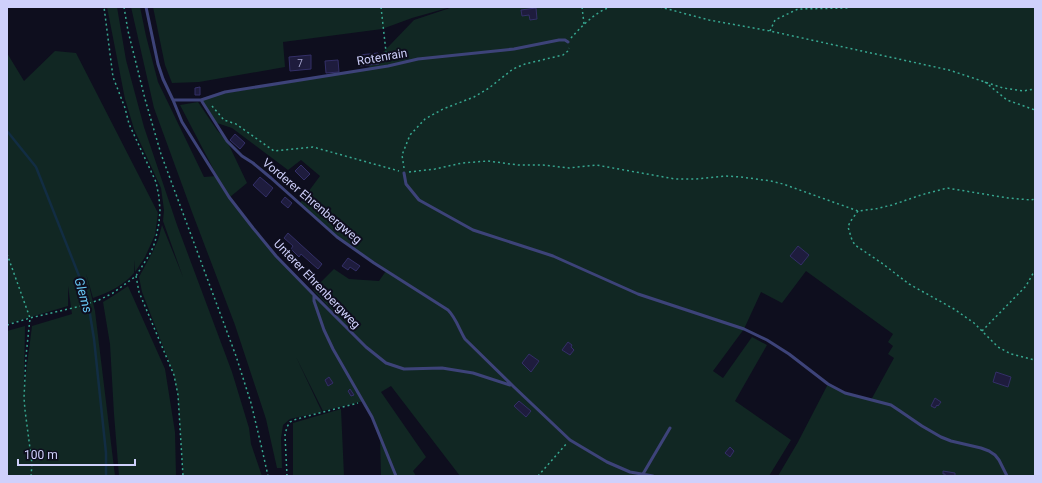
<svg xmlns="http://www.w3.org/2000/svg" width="1042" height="483" viewBox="0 0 1042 483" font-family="Roboto,sans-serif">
<rect width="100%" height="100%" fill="#0e0e1e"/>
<path fill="#112723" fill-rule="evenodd" d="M107 7H117L126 60 144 127 177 225 232 372 249 428 251 444 262 476H183L178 395 174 375 142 292 139 277 152 253 158 240 162 225 183 277 163 221 164 210 161 188 134 129 125 99Z
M131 7H140L146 36 158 82 204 177 217 176 180 105 198 102 217 130 227 141 247 183 230 197 276 256 340 319 313 290 334 269 349 279 379 281 386 271 448 310 337 237 300 203 320 176 301 160 288 170 232 128 217 123 201 100 214 95 366 70 414 20 453 7H1035V476H778L798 442 828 384 836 389 871 400 894 358 888 354 893 346 888 342 893 334 806 271 782 303 761 292 744 329 713 371 723 378 752 337 767 345 735 401 791 440 769 476H460L391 386 381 392 426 457 413 471 416 476H381L380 435 364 401 323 411 296 357 322 412 290 419 283 425 281 438 282 468H277L266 419 235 325 192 212 154 108ZM458 328 465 339 544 416 510 385 461 335Z
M153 7H451L412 18 382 29 283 42 285 67 199 82 172 83 165 65Z
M55 51 76 53 158 213 155 235 145 257 135 272 134 260V273C123 286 109 292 93 298L86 273 95 311 115 476H7V331L25 326 24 388 32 326 72 314 68 286V306L7 324V53L24 81Z
M128 286 165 369 175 432 176 476H119L114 414 110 344 103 302 113 296Z
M341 409 344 476H293V423Z"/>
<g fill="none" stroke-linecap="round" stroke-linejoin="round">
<path stroke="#122d43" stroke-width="2.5" d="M7 131 36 167 87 296 94 339 106 453V476"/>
</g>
<path fill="#1e1c3d" stroke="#332f67" d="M536 8 537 19 530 20 529 15 522 16 521 10Z
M378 53 379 64 360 66 359 55Z
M311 55V69L290 71 289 57Z
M338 60 339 72 326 73 325 61Z
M200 87V95H195V88Z
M235 134 245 143 240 149 230 140Z
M301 165 310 174 304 180 295 171Z
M260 177 273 188 266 197 253 185Z
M285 197 292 203 288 208 281 202Z
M288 233 322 264 318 269 301 254 299 257 291 249 293 246 284 238Z
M798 246 809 255 801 265 790 256Z
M348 258 360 266 356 271 350 267 348 270 342 266Z
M568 342 572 345 571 347 574 350 570 355 562 350Z
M529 354 539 361 531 372 522 363Z
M996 372 1011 377 1008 387 993 382Z
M329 377 333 383 328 386 325 380Z
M350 389 354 395 351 396 348 391Z
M935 398 941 402 938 406 937 405 935 408 931 406Z
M519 401 531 411 526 417 514 406Z
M730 447 734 451 730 457 725 453Z
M943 471 955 473V476H945V474H943Z"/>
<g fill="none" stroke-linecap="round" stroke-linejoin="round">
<path stroke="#37a790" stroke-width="1.5" stroke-dasharray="2 3" stroke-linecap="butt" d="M124 7 128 31 145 99 161 154 236 356 251 403 262 449 268 476
M381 7 387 61
M582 7 584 24
M660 7 709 20 770 31 949 70 1003 88 1023 91 1035 89
M770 31 775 20 798 9 848 8 849 7
M571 38C582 26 594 13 610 7
M985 82 1007 100 1035 110
M212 106 224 120 236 124 274 151 313 147 399 171
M404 168 402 155 410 135 425 119 443 109 474 97 489 88 513 69 525 64 563 55 568 51 569 48
M409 172 435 169 462 163 488 161 518 165H543L569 168 596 165 675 179H696L726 176 741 177 771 181 783 184 858 211 875 209 892 205 921 195 947 188 1008 198 1031 200 1035 199
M858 211 850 222 848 227 852 240 855 245 883 264 909 284 954 309 974 323 998 347 1011 354 1035 360
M7 254 30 318 26 356 24 398 25 410 32 464 31 476
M136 276 139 292 174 375 178 395 183 476
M7 325 30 318 81 306 99 300 113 293 136 276 151 252 155 242 159 223 160 211 159 197 156 182 129 124 125 108 113 77 104 7
M982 331 1026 286 1035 270
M287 476 285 435 287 427 290 422 294 420 304 417 358 403
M538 476 567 443"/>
<path stroke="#3d4379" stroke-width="3" d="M146 7 158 64 163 79 173 100H201L227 141 242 156 253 163 271 178 337 237 374 263 448 310C456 318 459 329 465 339L514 387 570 440 607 462 630 472 653 476
M173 100 182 122 229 197 253 228 276 256 314 295 366 347 386 363 404 369 442 368 473 373 510 385
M201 100 225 92 388 66 418 59 514 49 559 40H565L568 42
M404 173 406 184 419 200 473 230 553 256 638 294 744 329 767 340 789 354 828 384 845 393 891 405 900 411 922 426 941 437 951 441 981 448 989 451 995 455 999 460 1007 476
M314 295V301L324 330 333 349 372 417 396 476
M643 474 670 428"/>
</g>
<g text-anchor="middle" stroke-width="4" stroke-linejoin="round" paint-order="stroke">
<g font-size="10" fill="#a3a3cc">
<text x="300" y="67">7</text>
</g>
<g font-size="12" fill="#cfd0fb" stroke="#0e0e1e">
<text transform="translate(382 57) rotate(-10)" y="4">Rotenrain</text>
<text transform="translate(312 201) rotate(40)" y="4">Vorderer Ehrenbergweg</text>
<text transform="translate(317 284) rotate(46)" y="4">Unterer Ehrenbergweg</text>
</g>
<g font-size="13" font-style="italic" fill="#66c5f2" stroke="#0e0e1e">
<text transform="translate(84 295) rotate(74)" y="5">Glems</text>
</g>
</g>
<rect width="1042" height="483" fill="none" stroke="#cfd0fb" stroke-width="16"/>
<path d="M18 459v6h117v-6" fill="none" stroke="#cfd0fb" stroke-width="2"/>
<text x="24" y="459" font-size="12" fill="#cfd0fb" stroke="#0e0e1e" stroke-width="3" paint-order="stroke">100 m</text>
</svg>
